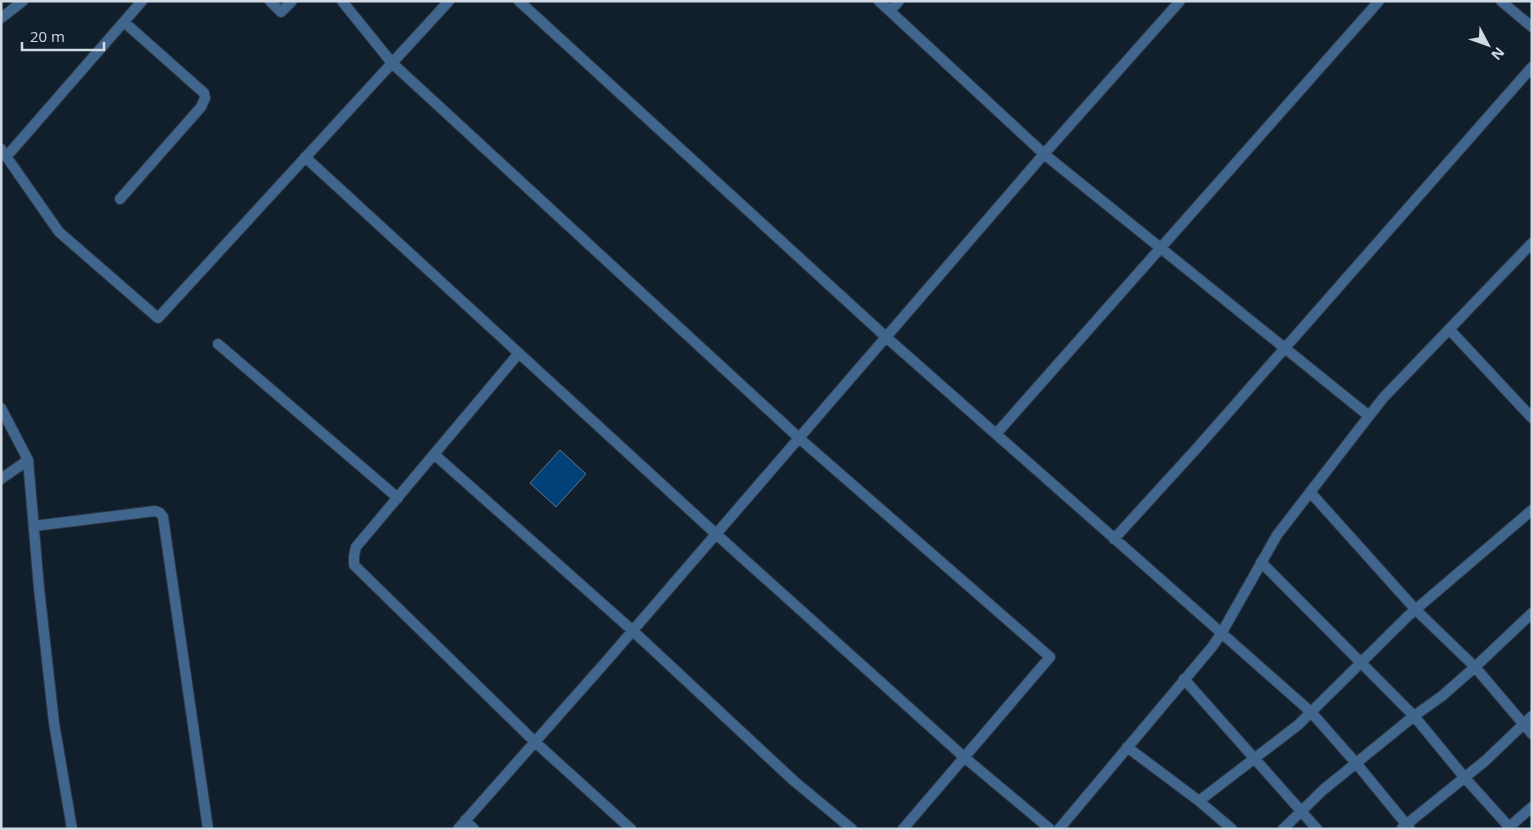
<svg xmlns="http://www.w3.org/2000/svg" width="1533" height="830" viewBox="0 0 1533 830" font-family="'Open Sans',sans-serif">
<rect width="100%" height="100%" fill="#111e2c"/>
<path fill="#004178" stroke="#647485" d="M560 450 586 474 556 507 530 483Z"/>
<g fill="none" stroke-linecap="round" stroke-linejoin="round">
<g stroke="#2c3846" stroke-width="12">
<path id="lane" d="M218 344 398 498"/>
</g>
<g stroke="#2c3846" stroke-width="12">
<path id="street" d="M270 1 281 12 292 1
M342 1 392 63 799 438 1050 657 903 829
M519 1 886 337 1311 712 1356 763 1410 829
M879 1 1044 154 1369 416
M1501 1 1532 27
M890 11 899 1
M1 18 23 1
M1 149 59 232 158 318 449 1
M7 156 142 1
M305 157 716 534 964 757 1050 829
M120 199 201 107 205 98 204 93 124 22
M1449 329 1532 418
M519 353 356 547 354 556V565L535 742 631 829
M1 408 28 460 39 588 54 723 72 829
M996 434 1379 1
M435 455 633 631 794 781 852 829
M1 479 28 460
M1310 492 1416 610 1475 667 1532 734
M34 526 155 511 160 513 163 517 208 829
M1114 539 1197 448 1532 67
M1261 562 1414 716 1465 778 1511 829
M1184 679 1317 829
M1127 747 1199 801 1232 829
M1199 801 1298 725 1408 616 1532 510
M465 820 474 829
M1402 828 1485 761 1532 716
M458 829 610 657 1044 154 1180 1
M1059 829 1212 647 1221 634 1277 535 1369 416 1384 397 1532 243
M1283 829 1323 790 1414 716 1442 696 1475 667 1532 613
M1507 829 1532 807"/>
</g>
<use href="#lane" stroke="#41668d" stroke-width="10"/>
<use href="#street" stroke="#41668d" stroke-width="10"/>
</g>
<rect width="1533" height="830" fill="none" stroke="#d1dae3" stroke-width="5"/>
<g transform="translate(1488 45) rotate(131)" stroke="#111e2c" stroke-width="4" paint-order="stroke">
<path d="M0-4L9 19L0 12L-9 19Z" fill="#d1dae3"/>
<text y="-8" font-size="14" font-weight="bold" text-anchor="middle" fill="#d1dae3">N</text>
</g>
<path d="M22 42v8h82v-8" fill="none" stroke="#d1dae3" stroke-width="2.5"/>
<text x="30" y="42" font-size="15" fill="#d1dae3" stroke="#111e2c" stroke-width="4" paint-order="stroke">20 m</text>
</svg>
